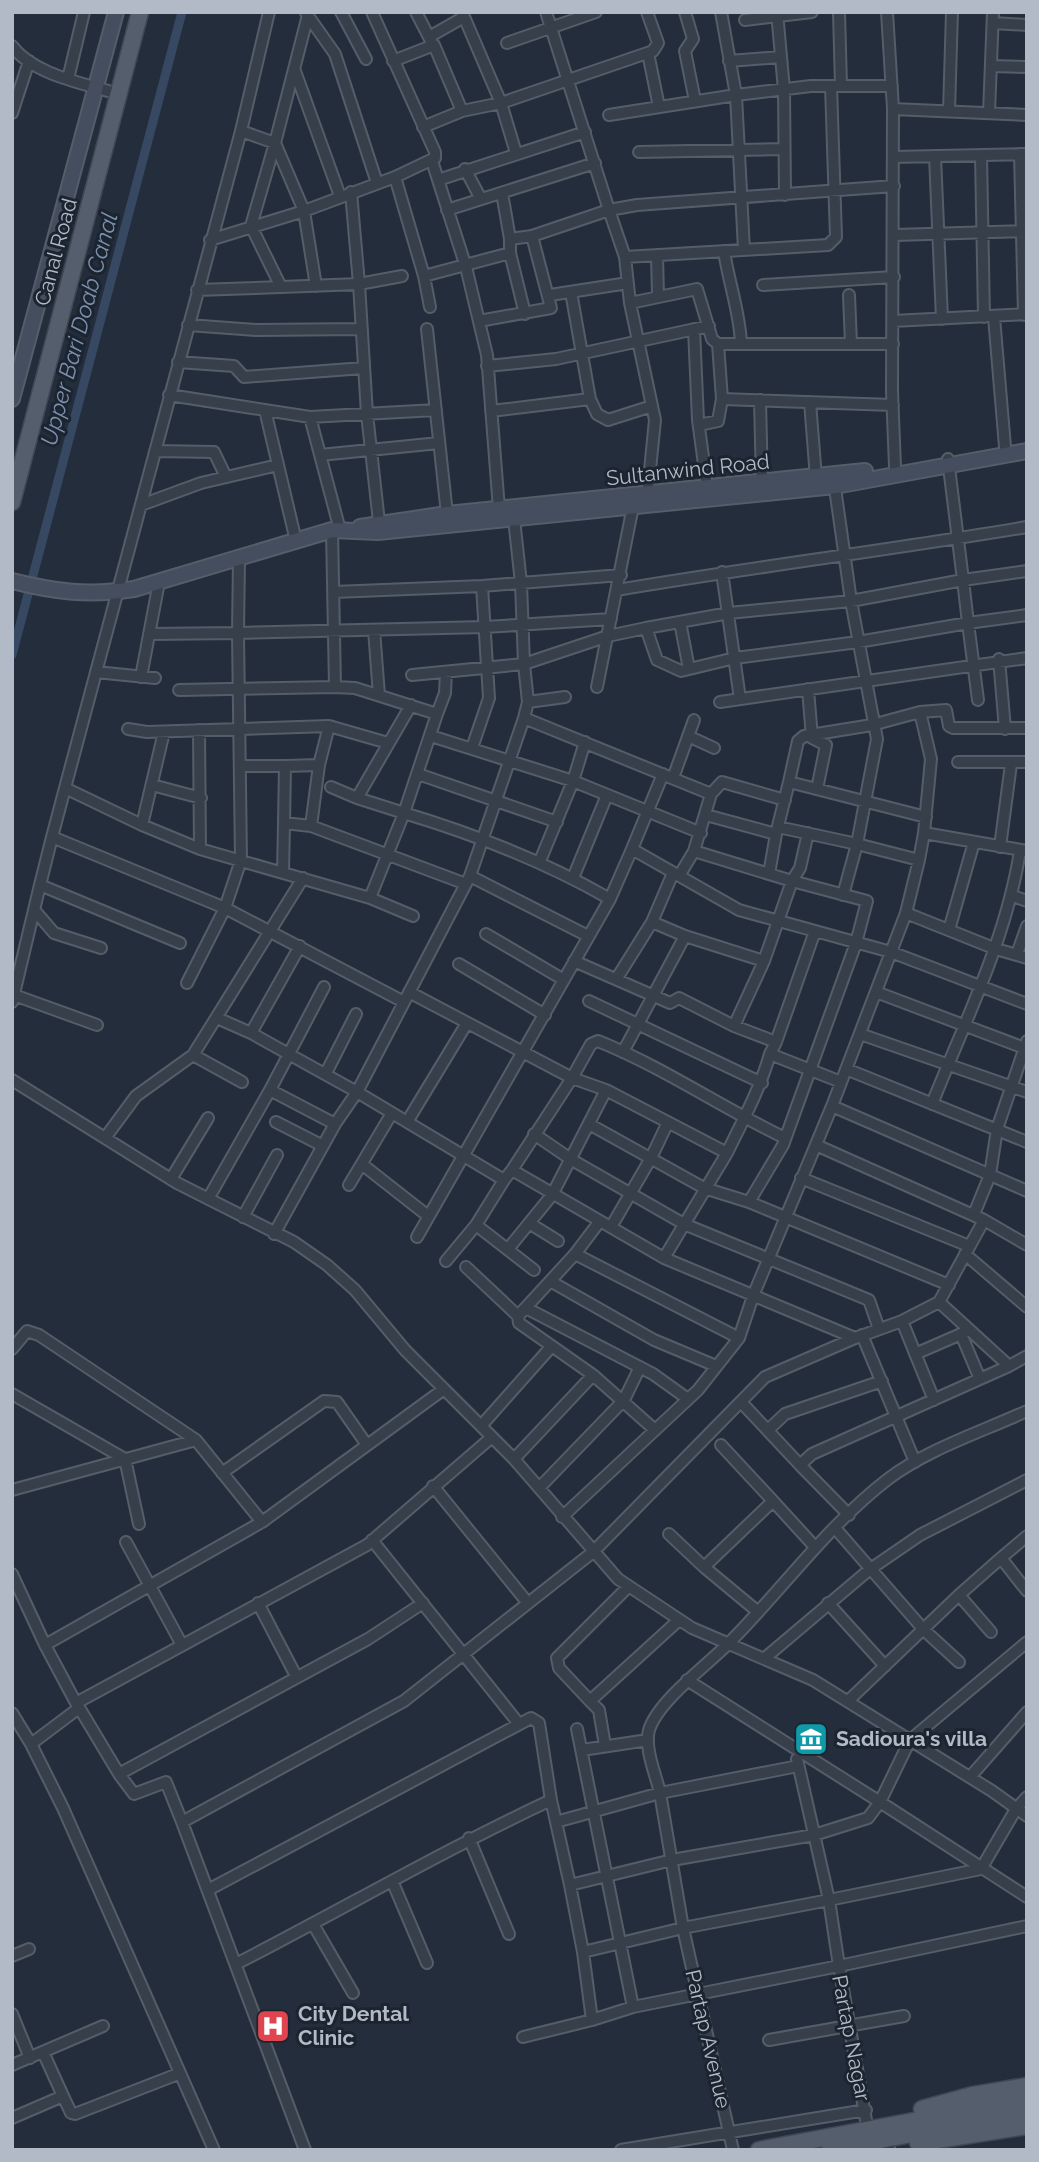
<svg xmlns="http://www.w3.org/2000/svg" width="1039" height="2162" viewBox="0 0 1039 2162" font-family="Raleway,sans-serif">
<rect width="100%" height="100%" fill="#232d3b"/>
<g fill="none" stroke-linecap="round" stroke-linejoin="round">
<path stroke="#374862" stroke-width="9" d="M12 655 182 12"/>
<g stroke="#555d69" stroke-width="14">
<path id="street" d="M341 12 366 59
M416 12 432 43
M462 12 501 103 516 153
M546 12 609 210 637 205 894 186
M685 12 693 39 685 51 695 101
M721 12 736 95 811 86H892
M777 12 784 90 785 195
M839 12 841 86
M887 12 893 109 892 391 895 467
M306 13 335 54 377 183
M308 15 275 143 304 211 316 286
M745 20 812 12
M993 23 1027 25
M429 37 464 17
M507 43 596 12
M12 46C32 73 78 82 108 91
M648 53 659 107
M393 61 434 45 462 111 501 103 653 51 658 43 647 12
M729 61 781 57
M991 66 1027 67
M295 71 340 196
M68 79 84 12
M893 109 1027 115
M949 111 952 12
M12 113 29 61
M989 113 993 12
M609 115 736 95 744 250
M423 127 462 111
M241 131 275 143 251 226 281 287 359 284 351 192
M639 152 784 149
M1020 154 1024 315
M981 155 984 317
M935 156 942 319
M893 157 1027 154
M432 161 466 267 487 355 499 509
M465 169 481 199
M395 177 424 276 510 253V239L532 236 609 210 625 257 630 303 655 420 647 500
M438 180 585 132
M502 193 510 239
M447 210 595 163
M895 235 1027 231
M210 240 304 211 395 177 435 158V152L372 12
M724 251C729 284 740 313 741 344
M510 253 525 314
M657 255 658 296
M625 257 828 245 836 237 831 86
M424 276 430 307
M763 285 894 277
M197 290 281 287
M571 292 590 399 597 414 608 420 652 406
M550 295 628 283
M849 295 851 344
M630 303 697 289 712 339 718 344
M994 317 1005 447
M479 321 551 308 532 236
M893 321 1027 314
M188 325 256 330 362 329
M427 329 447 514
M694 329 698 420 708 494
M893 344H718L722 399 893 405
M178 362 234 366 244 377 364 368
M487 366 556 359 709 326
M169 395 310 417 436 410
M760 400 762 483
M810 402 816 478
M265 410 296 541
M491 411 590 399
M310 417 340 530
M699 425 718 421 722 399
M155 451 214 452 226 477
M320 455 439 443
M948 459 963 580 851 601 729 613 646 628 608 636 524 664 528 702 524 718 470 876 357 1092 504 1180 512 1170 664 1258 855 1338 902 1321 939 1302 1009 1366 1027 1356
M834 481 851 601 877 739 857 844 919 860 924 833 1027 851
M141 505 201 483 278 465
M379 522 367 414 359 284 402 276
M332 530 335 687 355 688 437 714 404 813C477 835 544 861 610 899L632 849 739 910 891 952 1027 1004
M239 558 238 633 485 627 611 619
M722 572 740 699
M617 590C753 567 890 550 1027 527
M334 592 482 586 621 575
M680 622 689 669
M646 628 657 660 681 671 735 658 858 642 968 623 963 580 1027 571
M374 630 379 695
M149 634 238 633 241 860 225 908 187 983
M999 659 1005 729
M96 672 155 678
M412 675 524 664 521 583 514 519
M141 677 159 582
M597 687 634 501
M808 689 812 738 826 745 817 789
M179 690 335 687
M978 700 968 623 1027 615
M528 702 565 697
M720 702 1027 658
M411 705 357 798 404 813 370 898 413 916
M920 712 946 710 949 726 953 728H1027
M437 714 445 693 446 672
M524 718 711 794 694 851 679 876
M128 729 147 732 329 726 388 743
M199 730 200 849
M164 732 142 825 200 849 283 873
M431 736 573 781 540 861
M688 736 714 748
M585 742 573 781 701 833
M472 748 489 698 482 586
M958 762H1027
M241 766H285
M418 774 557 822
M673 778 694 720
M789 782 798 741 804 736 872 725 920 712 931 759 924 833
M152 785 201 798
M331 787 357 798
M65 788 52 837 225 908 402 1001
M711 794 722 782 785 800
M706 815 776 834 789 782 926 817
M284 823 285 766 319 765
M142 825 65 788 241 131 269 12
M311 826 319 765 329 726
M778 827 857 844 843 895
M52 837 40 885 180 943
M1000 847 1011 764
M632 849 663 774
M694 851 792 881 764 961 734 1026 776 1042 770 1054 841 1082
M919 860 906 913 996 949 1027 958
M673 873 652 922 685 936 764 961
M769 874 776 834
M470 876 588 936
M573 878 607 795
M1013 896 1027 901
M370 898 283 873 284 823 311 826 466 884
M36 912 54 933 101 948
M906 913 832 1106 1027 1191
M949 930 974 842
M486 934 564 980
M1017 954 1027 926
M574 961 670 1003 679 998 734 1026
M459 964 545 1015
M617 978 652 922
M409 992 572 1078 512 1170
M876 992 1027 1049
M14 995 97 1025
M589 1001 762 1083
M12 1002 40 885
M217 1018 251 1033
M860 1034 1027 1092
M776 1042 815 931
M623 1052 685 936
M770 1054C760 1089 743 1120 727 1153L606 1090 572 1078 591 1044 598 1041C663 1067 722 1108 785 1138
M193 1055 242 1082
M846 1069 1027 1142
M326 1073 356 1014
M12 1080 177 1183 294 1242 327 1265 355 1290 405 1350 514 1459 618 1579 692 1628 813 1680 992 1791 1027 1816
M270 1090 324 987
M932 1104C965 1021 1006 940 1020 851
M276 1122 323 1146
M407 1122 467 1023
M589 1124 704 1188 749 1202 949 1285
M534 1134 572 1160 684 1224 869 1300 879 1329
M105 1138 136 1096 193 1055 303 878
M816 1145 984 1220 939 1302
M363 1165 428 1216
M801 1178 969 1246
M171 1179 208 1118
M349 1185 392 1113
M208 1199 270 1090 335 1124 357 1092 251 1033 300 946
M749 1202 783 1145 856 943 867 901 792 881 800 868 808 833
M974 1214 990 1175 997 1129 1027 1041
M243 1217 277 1155
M984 1220 1027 1245
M600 1221 575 1254 739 1338
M529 1223 558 1241
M476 1225 534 1270
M611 1227 651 1158 668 1122
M274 1234 335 1124
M417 1237 610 899
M508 1249 552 1195 606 1090
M575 1254 518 1316 519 1323 593 1375 655 1430
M965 1254 1027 1307
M664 1258 727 1153
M446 1261 476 1225 504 1180
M466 1267 518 1316
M550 1281 654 1340 716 1366
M526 1308 653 1374 688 1399
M902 1321 934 1400
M969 1330 961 1334 980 1379
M862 1335 915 1462
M12 1349 27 1331 39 1335 196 1440
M915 1354 961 1334
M12 1394 125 1459 139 1524
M741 1402 800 1465
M481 1426 551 1347
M768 1430 785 1414 882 1381
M721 1445 773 1501 704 1567 757 1611
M514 1459 593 1375
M222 1473 324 1401 337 1402 367 1445
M433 1486 527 1602
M539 1488 624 1400 640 1367
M12 1490 196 1440 262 1522 444 1389
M773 1501 815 1547
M849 1515 800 1465 812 1454 1009 1366
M562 1517 698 1390 739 1338 753 1296 832 1106
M835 1528 924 1630 959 1662
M669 1534 704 1567
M372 1540 519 1724
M126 1542 182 1645
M1001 1558 1027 1536
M12 1574 45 1645 76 1703 367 1545 492 1437
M628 1587 557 1658 559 1668 590 1701 679 1620
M959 1595 1001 1558 1027 1591
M258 1603 296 1676
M828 1603 885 1666
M1027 1642 910 1740 880 1802 1027 1897
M45 1645 262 1522
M765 1658 869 1570 920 1535 1027 1480
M590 1701 599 1710 605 1746
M848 1701 959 1595 991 1632
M77 1704 119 1774 368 1639 423 1603
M79 1708 31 1744 63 1808 214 2150
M12 1713 31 1744
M577 1729 633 2007
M582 1750 648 1740
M797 1759 829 1900 981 1869 1016 1809 1027 1797
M798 1766 660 1793 683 1928 829 1900 839 1966 1027 1926
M119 1774 134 1794 166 1782 182 1822
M970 1777 1027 1712
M556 1822 570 1885 672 1860 814 1835 868 1818 880 1802 687 1680
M469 1838 509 1934
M393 1883 427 1963
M570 1885 583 1952 683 1928 733 2150
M208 1890 531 1718 539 1723 551 1800
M313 1924 353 1993
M583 1952 592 2020 633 2007 839 1966 867 2126
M12 1956 29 1949
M236 1964C341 1910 444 1850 551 1800L556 1822 660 1793C656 1775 644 1748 649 1730 658 1701 707 1665 728 1644 782 1590 827 1526 888 1479 928 1449 981 1432 1027 1411
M12 2014 30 2058
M523 2037 592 2020
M769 2040 904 2016
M43 2052 63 2096
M12 2065 103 2026
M12 2118 63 2096 71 2113 75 2114 178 2074
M889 2147V2150
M305 2150 182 1822 404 1701 593 1552 765 1377 855 1338
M621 2150 866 2110"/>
</g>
<g stroke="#555d69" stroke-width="18">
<path id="secondary" d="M12 399 116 12
M360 527 447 514 865 471
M12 581C56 592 88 596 134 589L332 530 378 532 835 486 1027 451"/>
</g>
<g stroke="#404854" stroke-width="19">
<path id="primary" d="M12 502 140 12
M922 2109 973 2095 1027 2086
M918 2143 1027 2126
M759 2150 1027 2100
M830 2150 1027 2111"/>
</g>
<use href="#street" stroke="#373f4b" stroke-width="10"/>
<use href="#secondary" stroke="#454e5e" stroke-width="14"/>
<use href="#primary" stroke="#555e6c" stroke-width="16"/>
</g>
<defs>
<g id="museum-square" transform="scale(1.75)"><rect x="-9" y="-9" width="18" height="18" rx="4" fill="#0f9aa8" stroke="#1c2430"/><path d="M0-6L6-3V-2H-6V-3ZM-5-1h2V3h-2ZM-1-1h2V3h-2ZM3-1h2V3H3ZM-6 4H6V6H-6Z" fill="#fff"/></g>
<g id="hospital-square" transform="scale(1.75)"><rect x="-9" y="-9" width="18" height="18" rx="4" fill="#e0444e" stroke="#1c2430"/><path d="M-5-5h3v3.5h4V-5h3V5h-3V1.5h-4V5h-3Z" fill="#fff"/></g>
</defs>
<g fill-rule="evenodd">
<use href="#museum-square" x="811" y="1739"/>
<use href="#hospital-square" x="273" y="2026"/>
</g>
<g text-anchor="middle" stroke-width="6" stroke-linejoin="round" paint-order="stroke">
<g font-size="21" fill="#b2bac7" stroke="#1c2430">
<text transform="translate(56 252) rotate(-75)" y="7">Canal Road</text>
<text transform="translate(688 470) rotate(-6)" y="7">Sultanwind Road</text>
<text transform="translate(851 2038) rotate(79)" y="7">Partap Nagar</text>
<text transform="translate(708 2039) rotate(77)" y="7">Partap Avenue</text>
</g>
<g font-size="21" font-weight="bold" fill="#b2bac7" stroke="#1c2430" text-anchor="start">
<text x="836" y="1746">Sadioura's villa</text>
<text x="298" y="2021">City Dental<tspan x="298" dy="24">Clinic</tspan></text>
</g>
<g font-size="23" font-style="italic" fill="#7b90ae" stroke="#1c2430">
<text transform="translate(79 329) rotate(-75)" y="8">Upper Bari Doab Canal</text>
</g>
</g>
<rect width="1039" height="2162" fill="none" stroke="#b2bac7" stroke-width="28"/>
</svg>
